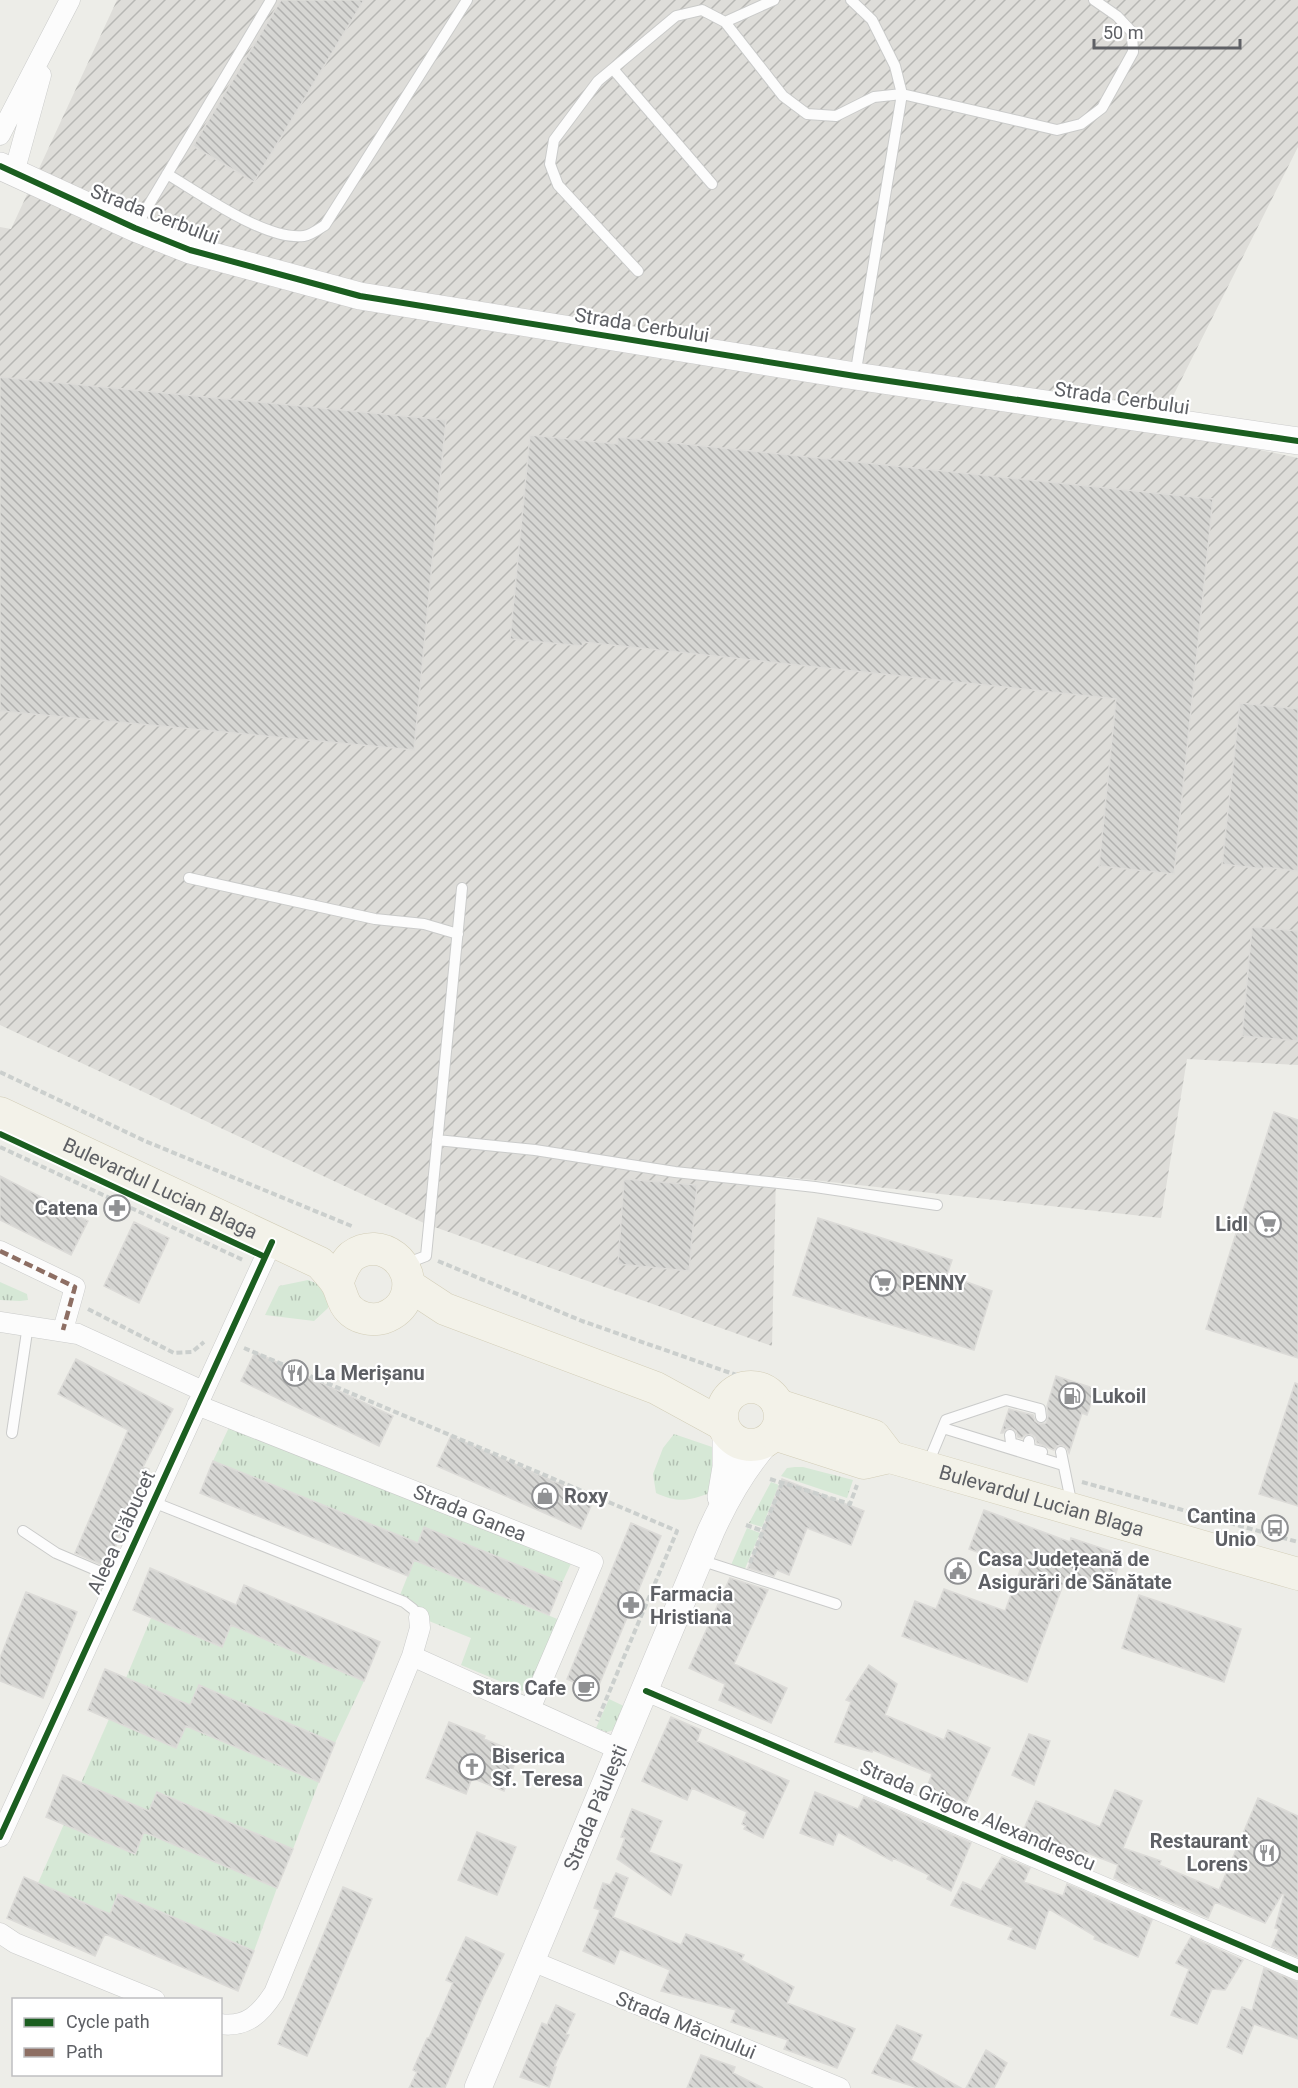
<svg xmlns="http://www.w3.org/2000/svg" width="1298" height="2088" viewBox="0 0 1298 2088" font-family="Roboto,sans-serif">
<defs>
<pattern id="industrial-furrows" width="10" height="10" patternUnits="userSpaceOnUse" patternTransform="scale(1.5)"><rect width="10" height="10" fill="#deddd9"/><path d="M-1 1l2-2M0 10L10 0M9 11l2-2" fill="none" stroke="#b7b7b4"/></pattern>
<pattern id="grass-tufts" width="24" height="20" patternUnits="userSpaceOnUse" patternTransform="scale(1.5)"><rect width="24" height="20" fill="#d6e8d6"/><path d="M3 7l-1-3M5 7V3M7 7l1-3M15 17l-1-3M17 17v-4M19 17l1-3" fill="none" stroke="#b1bfb1"/></pattern>
<pattern id="building-back-hatch" width="6" height="6" patternUnits="userSpaceOnUse" patternTransform="scale(1.5)"><rect width="6" height="6" fill="#d6d6d3"/><path d="M-1 5l2 2M0 0l6 6M5-1l2 2" fill="none" stroke="#b1b1af"/></pattern>
</defs>
<rect width="100%" height="100%" fill="#edede8"/>
<path fill="url(#industrial-furrows)" d="M117 0H1298V147L1157 428 1298 458V1065L1187 1059 1161 1218 776 1176 772 1346 426 1224 0 1025V227L11 229Z"/>
<path fill="url(#grass-tufts)" d="M308 1280 331 1289 328 1308 314 1321 265 1315 279 1286Z
M0 1282 27 1294 28 1300 20 1301 0 1300Z
M233 1419 575 1555 562 1583 425 1528 418 1543 213 1461Z
M674 1434 715 1448 710 1493C688 1501 678 1503 656 1493L653 1474 663 1448Z
M795 1467H803L853 1480 847 1498 781 1476 787 1468Z
M771 1482 779 1485 762 1527 749 1523Z
M747 1528 760 1533 744 1571 731 1565Z
M414 1560 567 1623 535 1696 461 1665 471 1638 419 1617 398 1600Z
M151 1618 221 1647 231 1625 364 1681 335 1743 199 1686 190 1705 126 1678Z
M609 1699 628 1708 617 1729 607 1732 596 1728Z
M109 1719 176 1748 186 1726 319 1782 293 1849 158 1792 149 1811 81 1783Z
M64 1824 134 1854 144 1832 277 1888 254 1951 118 1894 110 1914 38 1883Z"/>
<path fill="url(#building-back-hatch)" stroke="#dcdbd8" stroke-width="1.5" d="M281 0H364L254 182 193 146Z
M0 377 446 420 414 750 0 711Z
M530 435 617 444 618 437 1213 499 1174 874 1099 866 1116 699 583 642 582 646 510 639Z
M1240 703 1298 709V871L1264 867V869L1222 864Z
M1252 927 1298 931V1041L1242 1036Z
M1274 1112 1298 1120V1358L1206 1329Z
M0 1176 88 1221 71 1255 0 1220Z
M624 1179 697 1185 689 1271 618 1264Z
M818 1218 952 1260 947 1275 992 1291 974 1350 793 1295Z
M134 1222 169 1238 139 1303 104 1286Z
M255 1352 393 1416 379 1446 241 1381Z
M76 1359 173 1409 143 1467 149 1469 107 1567 75 1553 128 1430 58 1394Z
M1056 1376 1096 1389 1087 1415 1082 1413 1069 1453 1067 1448 1063 1445 1057 1446 1054 1450 1037 1443 1035 1437 1031 1434 1025 1435 1022 1438 1018 1437 1016 1431 1012 1428 1006 1429 1003 1433H1001L1009 1409 1033 1415 1035 1421 1039 1424 1046 1423 1048 1417 1047 1406Z
M1295 1383 1298 1384V1506L1259 1494Z
M451 1436 594 1499 581 1529 437 1466Z
M213 1461 418 1543 424 1527 562 1583 549 1615 414 1560 408 1576 200 1493Z
M782 1479 864 1511 851 1545 807 1528 789 1575 777 1570 774 1576 748 1568Z
M984 1510 1070 1542 1071 1538 1122 1555 1111 1588 1067 1574 1027 1682 902 1636 915 1601 936 1609 944 1589 1005 1611 1021 1568 969 1549Z
M631 1523 661 1536 596 1692 567 1679Z
M150 1568 236 1605 244 1585 380 1642 364 1681 231 1625 222 1647 133 1610Z
M730 1578 768 1590 734 1664 787 1688 771 1723 719 1700 725 1684 689 1668Z
M26 1592 77 1612 43 1698 0 1681V1658Z
M1139 1595 1241 1629 1224 1682 1122 1648Z
M869 1665 897 1684 885 1715 944 1740 948 1730 990 1748 966 1803 927 1787 932 1774 873 1750 872 1752 835 1742 851 1702 846 1700Z
M105 1669 190 1705 199 1685 335 1743 319 1782 186 1726 176 1748 88 1710Z
M671 1717 701 1730 697 1741 789 1781 763 1838 744 1829 746 1826 742 1824 747 1812 692 1788 687 1800 642 1781Z
M449 1722 485 1736 484 1739 519 1753 504 1791 472 1778 466 1794 426 1778Z
M1029 1734 1050 1741 1034 1785 1012 1775Z
M63 1775 149 1811 157 1792 293 1849 277 1888 144 1832 135 1854 46 1817Z
M1115 1790 1142 1801 1123 1848 1161 1861 1159 1865 1219 1890 1258 1798 1298 1816V1957L1272 1946 1279 1929 1275 1928 1284 1895 1282 1894 1265 1923 1215 1902 1208 1918 1114 1878 1118 1865 1085 1852 1080 1864 1020 1838 1036 1801 1100 1827Z
M815 1792 858 1809 864 1797 971 1843 951 1891 927 1879 929 1875 893 1858 892 1861 838 1832 833 1845 800 1833Z
M632 1809 662 1821 649 1852 682 1865 671 1895 617 1859 625 1838 621 1837Z
M477 1832 516 1847 497 1895 458 1880Z
M1002 1857 1030 1868 1024 1882 1063 1896 1067 1884 1152 1920 1138 1957 1094 1939 1095 1936 1049 1909 1035 1949 1008 1939 1013 1928 951 1905 963 1882 981 1890Z
M616 1873 628 1878 613 1917 681 1945 686 1934 744 1955 741 1960 794 1987 787 2003 855 2029 837 2068 784 2049 788 2040 731 2022 736 2010 661 1991 670 1970 620 1949 614 1964 583 1951 600 1910 594 1908 603 1883 610 1885Z
M24 1877 110 1914 118 1894 254 1951 238 1991 105 1934 95 1956 7 1918Z
M343 1887 372 1899 307 2056 278 2044Z
M466 1937 504 1954 483 1997 445 2088H409L417 2072 413 2070 427 2038H429L453 1983 446 1980Z
M1191 1937 1243 1960 1225 1990 1212 1989 1197 2024 1171 2015 1189 1969 1176 1963Z
M1264 1968 1298 1982V2039L1254 2024 1242 2054 1227 2047 1242 2007 1252 2011Z
M556 2005 575 2014 566 2034 569 2035 554 2067H556L549 2087 520 2077 542 2023 547 2025Z
M897 2025 922 2035 911 2060 961 2088H918L872 2073Z
M986 2050 1007 2063 994 2088H966Z
M701 2055 735 2067 733 2073 763 2088H687Z"/>
<g fill="none" stroke-linecap="round" stroke-linejoin="round">
<g stroke="#cacbca" stroke-width="12">
<path id="lane" d="M851 0 872 20 895 66 902 94 855 376
M725 22 774 0
M613 69 712 184
M167 174C201 194 266 241 304 236 311 235 319 229 325 225L467 0
M135 228 271 0
M638 271 558 185 550 164 554 140 598 81 676 16 702 10 725 22 783 96 807 114 836 116 874 97 902 94 1057 130 1081 124 1102 108 1133 52 1132 32 1117 16 1094 0
M189 878 375 919 424 924 458 934
M437 1140 535 1150 675 1172 815 1187 937 1205
M405 1264 426 1256 462 888
M943 1428 1063 1465
M12 1433 28 1325
M1010 1435 1011 1443 1021 1446
M1029 1441 1030 1449 1042 1452
M1061 1452 1072 1506
M927 1466 946 1420 1006 1400 1040 1409 1041 1417
M153 1502 404 1602 413 1609 419 1617
M23 1531 56 1553 117 1579
M700 1560 836 1604"/>
</g>
<g stroke="#cacbca" stroke-width="21">
<path id="street" d="M0 135 70 0
M14 173 41 75
M0 1251 75 1287 63 1330
M0 1322 78 1334 203 1391
M197 1405 593 1562 530 1709
M412 1656 620 1750
M646 1691 1298 1970
M0 1837 272 1242
M0 1933 15 1943 155 2000
M532 1961 840 2088
M220 2024C247 2028 261 2013 274 1993L412 1656 420 1628 419 1617"/>
</g>
<g stroke="#cbcbcb" stroke-width="28">
<g id="secondary">
<path d="M0 166 135 228 190 250 360 296 855 376 1298 441"/>
<path d="M721 1497 726 1467V1433"/>
<path id="s1" d="M478 2088 711 1531C726 1498 743 1468 767 1441"/>
</g>
</g>
<g stroke="#d3ceb8" stroke-width="33">
<g id="primary">
<path id="s2" d="M0 1113 320 1263C326 1270 333 1277 337 1284 342 1293 342 1302 349 1309 357 1318 371 1321 383 1318 394 1314 402 1308 406 1297 418 1265 381 1235 352 1256 344 1263 340 1275 337 1284"/>
<path d="M410 1286 445 1309 656 1388 722 1424"/>
<circle cx="751" cy="1416" r="29"/>
<path d="M778 1405 874 1436 890 1457"/>
<path id="s3" d="M774 1434 864 1463 890 1457 1298 1574"/>
</g>
</g>
<path stroke="#cbcfcd" stroke-width="4" stroke-dasharray="6 3" stroke-linecap="butt" d="M0 1072 145 1141 354 1227
M0 1147 243 1260
M438 1261 582 1321 765 1385
M88 1309 174 1353 192 1352 204 1342
M244 1348 677 1531 597 1721
M770 1479 850 1504 857 1485
M1082 1482 1298 1542
M746 1525 763 1531
M750 1563 782 1483"/>
<use href="#lane" stroke="#fcfcfc" stroke-width="10"/>
<use href="#street" stroke="#fcfcfc" stroke-width="20"/>
<use href="#secondary" stroke="#fcfcfc" stroke-width="27"/>
<use href="#primary" stroke="#f3f2e9" stroke-width="32"/>
<path stroke="#8d6e63" stroke-width="4.5" stroke-dasharray="9 4.5" stroke-linecap="butt" d="M0 1251 75 1287 63 1330"/>
<g stroke="#fff" stroke-width="10">
<path id="cycleway" d="M0 166 135 228 190 250 360 296 855 376 1298 441
M0 1134 265 1257
M646 1691 1298 1970
M0 1837 272 1242"/>
</g>
<use href="#cycleway" stroke="#1b5e20" stroke-width="6"/>
</g>
<defs>
<g id="pharmacy-ring" transform="scale(1.35)"><circle r="9.5" fill="#fff" stroke="#909193" stroke-width="1.5"/><path d="M-2-6h4v4h4v4h-4v4h-4v-4h-4v-4h4Z" fill="#909193"/></g>
<g id="supermarket-ring" transform="scale(1.35)"><circle r="9.5" fill="#fff" stroke="#909193" stroke-width="1.5"/><path d="M-6-5.5h2.5l.6 2H6L4.5 2H-2.5L-4.4-4H-6ZM-1.5 3.2a1.3 1.3 0 1 0 .1 0ZM3 3.2a1.3 1.3 0 1 0 .1 0Z" fill="#909193"/></g>
<g id="restaurant-ring" transform="scale(1.35)"><circle r="9.5" fill="#fff" stroke="#909193" stroke-width="1.5"/><path d="M-5-6h1v4h1v-4h1v4h1v-4h1v5L-1.5 .5V6h-2V.5L-5-1ZM5-6V6H3V1.5H1.5Q1.5-4 5-6Z" fill="#909193"/></g>
<g id="fuel-ring" transform="scale(1.35)"><circle r="9.5" fill="#fff" stroke="#909193" stroke-width="1.5"/><path d="M-5.5-6h7V0h2V4h1.3V-2.5L3-4.5l.8-.8L6-3V5H2.5V1h-1V6h-7ZM-4.2-4.7v3.2H.2V-4.7Z" fill="#909193"/></g>
<g id="shop-ring" transform="scale(1.35)"><circle r="9.5" fill="#fff" stroke="#909193" stroke-width="1.5"/><path d="M-5-2.5h2.3a2.7 3.5 0 0 1 5.4 0H5L5.5 6h-11ZM-1.5-2.5h3a1.5 2.3 0 0 0-3 0Z" fill="#909193"/></g>
<g id="bus-ring" transform="scale(1.35)"><circle r="9.5" fill="#fff" stroke="#909193" stroke-width="1.5"/><path d="M-5-6H5V4H4V6H2V4H-2V6H-4V4H-5ZM-3.5-4V0h7V-4ZM-3.5 1.2v1.5H-2V1.2ZM2 1.2v1.5H3.5V1.2Z" fill="#909193"/></g>
<g id="civic-ring" transform="scale(1.35)"><circle r="9.5" fill="#fff" stroke="#909193" stroke-width="1.5"/><path d="M-.6-6.5H3V-4.5H.6V-3L4-1V1h2V6H-6V1h2V-1L-.6-3ZM-1.2 2.5V6h2.4V2.5Z" fill="#909193"/></g>
<g id="cafe-ring" transform="scale(1.35)"><circle r="9.5" fill="#fff" stroke="#909193" stroke-width="1.5"/><path d="M-5.5-4.5H6V0H3Q3 3.5 0 3.5H-2.5Q-5.5 3.5-5.5 0ZM3-3.2v2h1.7v-2ZM-6 4.5H4V6H-6Z" fill="#909193"/></g>
<g id="church-ring" transform="scale(1.35)"><circle r="9.5" fill="#fff" stroke="#909193" stroke-width="1.5"/><path d="M-1.2-6h2.4v3.5h3.3v2.4h-3.3V6h-2.4V-.1h-3.3v-2.4h3.3Z" fill="#909193"/></g>
</defs>
<g fill-rule="evenodd">
<use href="#pharmacy-ring" x="117" y="1208"/>
<use href="#supermarket-ring" x="1268" y="1224"/>
<use href="#supermarket-ring" x="883" y="1283"/>
<use href="#restaurant-ring" x="295" y="1373"/>
<use href="#fuel-ring" x="1072" y="1396"/>
<use href="#shop-ring" x="545" y="1496"/>
<use href="#bus-ring" x="1275" y="1528"/>
<use href="#civic-ring" x="958" y="1571"/>
<use href="#pharmacy-ring" x="631" y="1605"/>
<use href="#cafe-ring" x="586" y="1688"/>
<use href="#church-ring" x="472" y="1767"/>
<use href="#restaurant-ring" x="1267" y="1853"/>
</g>
<g text-anchor="middle" stroke-width="4.5" stroke-linejoin="round" paint-order="stroke">
<g font-size="20" fill="#5e6065" stroke="#fff">
<text transform="translate(155 214) rotate(21)" y="7">Strada Cerbului</text>
<text transform="translate(642 325) rotate(9)" y="7">Strada Cerbului</text>
<text transform="translate(1122 398) rotate(8)" y="7">Strada Cerbului</text>
<text dy="7" stroke="none"><textPath href="#s2" startOffset="177">Bulevardul Lucian Blaga</textPath></text>
<text dy="7" stroke="none"><textPath href="#s3" startOffset="279">Bulevardul Lucian Blaga</textPath></text>
<text transform="translate(470 1513) rotate(22)" y="7">Strada Ganea</text>
<text transform="translate(121 1532) rotate(-65)" y="7">Aleea Clăbucet</text>
<text dy="7" stroke="none"><textPath href="#s1" startOffset="304">Strada Păulești</textPath></text>
<text transform="translate(978 1815) rotate(23)" y="7">Strada Grigore Alexandrescu</text>
<text transform="translate(686 2025) rotate(22)" y="7">Strada Măcinului</text>
</g>
<g font-size="20" font-weight="bold" fill="#5e6065" stroke="#fff" text-anchor="start">
<text x="98" y="1215" text-anchor="end">Catena</text>
<text x="1248" y="1231" text-anchor="end">Lidl</text>
<text x="902" y="1290">PENNY</text>
<text x="314" y="1380">La Merișanu</text>
<text x="1092" y="1403">Lukoil</text>
<text x="564" y="1503">Roxy</text>
<text x="1256" y="1523" text-anchor="end">Cantina<tspan x="1256" dy="23">Unio</tspan></text>
<text x="978" y="1566">Casa Județeană de<tspan x="978" dy="23">Asigurări de Sănătate</tspan></text>
<text x="650" y="1601">Farmacia<tspan x="650" dy="23">Hristiana</tspan></text>
<text x="566" y="1695" text-anchor="end">Stars Cafe</text>
<text x="492" y="1763">Biserica<tspan x="492" dy="23">Sf. Teresa</tspan></text>
<text x="1248" y="1848" text-anchor="end">Restaurant<tspan x="1248" dy="23">Lorens</tspan></text>
</g>
</g>
<rect x="12" y="1998" width="210" height="78" fill="#ffffff" stroke="#bfbfc1" stroke-width="1.5"/>
<rect x="24" y="2018" width="30" height="9" fill="#1b5e20" stroke="#bfbfc1" stroke-width="1.5"/>
<text x="66" y="2028" font-size="18" fill="#5e6065">Cycle path</text>
<rect x="24" y="2048" width="30" height="9" fill="#8d6e63" stroke="#bfbfc1" stroke-width="1.5"/>
<text x="66" y="2058" font-size="18" fill="#5e6065">Path</text>
<path d="M1094 39v9h146v-9" fill="none" stroke="#5e6065" stroke-width="3"/>
<text x="1103" y="39" font-size="18" fill="#5e6065" stroke="#ffffff" stroke-width="4.5" paint-order="stroke">50 m</text>
</svg>
